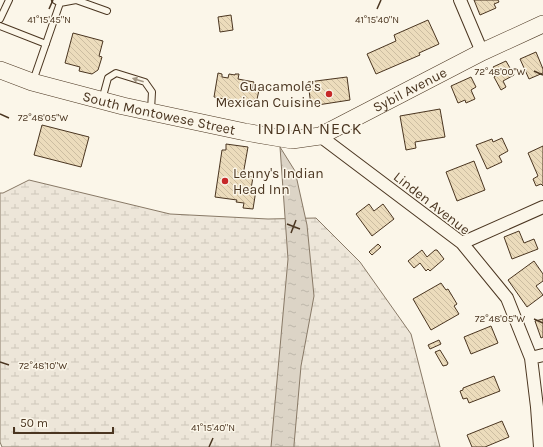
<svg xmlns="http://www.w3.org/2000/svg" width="543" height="447" viewBox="0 0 543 447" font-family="Karla,sans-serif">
<defs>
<pattern id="wetland-marsh" width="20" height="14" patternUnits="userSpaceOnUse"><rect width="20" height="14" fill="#ede6d9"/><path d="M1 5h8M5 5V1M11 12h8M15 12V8" fill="none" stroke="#cdc6ba"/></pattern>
<pattern id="water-ripples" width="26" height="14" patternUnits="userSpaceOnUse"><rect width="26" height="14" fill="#dcd4c6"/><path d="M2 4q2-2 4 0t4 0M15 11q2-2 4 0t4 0" fill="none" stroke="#beb7aa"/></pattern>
<pattern id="building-back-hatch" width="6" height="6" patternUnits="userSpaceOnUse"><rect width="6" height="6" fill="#ecdcbc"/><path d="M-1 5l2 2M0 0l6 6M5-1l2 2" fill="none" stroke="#ccbda1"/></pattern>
</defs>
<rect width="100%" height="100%" fill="#fbf6e9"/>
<path fill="url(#wetland-marsh)" stroke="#887966" d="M29 180 170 214 268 219 316 218 360 262 411 334 440 447H2L0 442V193H3Z"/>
<path fill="url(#water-ripples)" stroke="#887966" d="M280 147 295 171 307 225 314 296 301 366 294 445V447H271L288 259Z"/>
<path fill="url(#building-back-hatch)" stroke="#4a3520" d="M474 0H498L499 2 494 4 496 8 480 15Z
M231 15 233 30 220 32 218 17Z
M428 20 439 44 419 53 420 55 376 74 367 54 396 41 394 35Z
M73 33 103 41 99 56 102 57 98 70 92 74 79 71 80 67 65 63Z
M536 52 543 69V73L529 79 520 59Z
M506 61 514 75 503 81 506 87 501 90 494 77 497 75 493 67Z
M218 73 222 74V77L228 78 229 74 235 75V74H239L238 79 254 82 252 89 259 90 256 104 250 102 249 104 214 97Z
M347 77 350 100 311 106 308 82Z
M471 77 476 87 471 90 475 99 466 103 465 100 458 103 451 86Z
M440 109 445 137 415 142 416 148 406 150 400 116Z
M42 125 89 137 81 167 34 155Z
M502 138 508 151 499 156 502 162 487 169 476 145 492 139 493 142Z
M226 144 248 147 243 175 253 177 251 189 256 190 253 209 243 208 244 203 236 202 237 200 215 197 222 150H226Z
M543 146V186L541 184 536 186 533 179 538 176 528 153Z
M474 161 485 190 457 201 446 172Z
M369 204 374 211 383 204 394 219 372 236 356 214Z
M519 231 524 243 534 239 538 249 512 259 504 237Z
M378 244 381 247 372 255 369 252Z
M422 250 427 257 435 250H437L444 259 430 271 428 269 426 271 420 263 414 268 408 261Z
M534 261 543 274V281L536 286 543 295 527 307 508 280Z
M441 283 446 290 448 289 457 304 454 306 459 314 431 330 413 299Z
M543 319V337L541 338 535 321Z
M491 326 498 343 471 354 464 337Z
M439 340 441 344 430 349 428 345Z
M440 350 448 363 447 365 443 366 435 352Z
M494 376 500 391 469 403 467 398 463 399 460 391 463 390V388Z
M502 421 509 437 485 447H472L467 435Z"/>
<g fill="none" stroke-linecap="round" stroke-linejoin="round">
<g stroke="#4a3520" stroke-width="8">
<path id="service" d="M76 0 107 11
M60 3 76 0
M0 19 9 0
M0 26 46 44
M33 81 60 3 55 0
M102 100 108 78 116 73 145 82 152 92 151 110"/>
</g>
<g stroke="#4a3520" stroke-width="14">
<path id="minor" d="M460 0 482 52
M320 136 462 243 507 298 531 358 537 407 540 447
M462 243 543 207
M531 358 543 355"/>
</g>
<g stroke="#4a3520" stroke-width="18">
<g id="secondary">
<path id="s1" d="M0 70 32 82 123 106 245 132 292 140 320 136 482 52 543 24"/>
</g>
</g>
<use href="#service" stroke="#fbf6e9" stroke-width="6"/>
<use href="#minor" stroke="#fbf6e9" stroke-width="12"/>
<use href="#secondary" stroke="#fbf6e9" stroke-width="17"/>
</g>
<defs><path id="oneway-solid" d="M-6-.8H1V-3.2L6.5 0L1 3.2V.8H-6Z"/></defs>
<use fill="#a29684" href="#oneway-solid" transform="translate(138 80) rotate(-162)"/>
<path fill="none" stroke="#4a3520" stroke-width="1.5" d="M49 9 53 0M377 9 381 0M534 71 543 75M0 114 9 118M287 224 300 229M291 233 296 220M534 319 543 323M0 362 9 365M209 447 213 438"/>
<g fill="#c62828" stroke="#fbf6e9" stroke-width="1.5">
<circle cx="329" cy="94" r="4"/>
<circle cx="225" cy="181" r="4"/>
</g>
<g text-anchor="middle" stroke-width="3" stroke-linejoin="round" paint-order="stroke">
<g font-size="14" fill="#4a3520" stroke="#fbf6e9" text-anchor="end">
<text x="321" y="91">Guacamole's<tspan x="321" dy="16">Mexican Cuisine</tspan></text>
<text x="233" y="178" text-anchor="start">Lenny's Indian<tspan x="233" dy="16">Head Inn</tspan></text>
</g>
<g font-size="14" fill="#4a3520" stroke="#fbf6e9">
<text dy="5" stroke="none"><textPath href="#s1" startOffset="430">Sybil Avenue</textPath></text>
<text dy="5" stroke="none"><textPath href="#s1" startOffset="165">South Montowese Street</textPath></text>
<text transform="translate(432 203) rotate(38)" y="5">Linden Avenue</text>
</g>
<g font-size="16" letter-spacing="1" fill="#4a3520" stroke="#fbf6e9">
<text x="310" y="134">INDIAN NECK</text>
</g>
</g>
<g font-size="10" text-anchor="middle" fill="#4a3520" stroke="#fbf6e9" stroke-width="3" stroke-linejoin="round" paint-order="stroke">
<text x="49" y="23">41°15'45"N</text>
<text x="377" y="23">41°15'40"N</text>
<text x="500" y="75">72°48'00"W</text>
<text x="43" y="121">72°48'05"W</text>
<text x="500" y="322">72°48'05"W</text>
<text x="43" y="369">72°48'10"W</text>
<text x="213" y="431">41°15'40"N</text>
</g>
<path d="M14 427v6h99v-6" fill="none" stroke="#4a3520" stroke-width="2"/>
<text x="20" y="427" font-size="12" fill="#4a3520" stroke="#fbf6e9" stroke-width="3" paint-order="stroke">50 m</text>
</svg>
